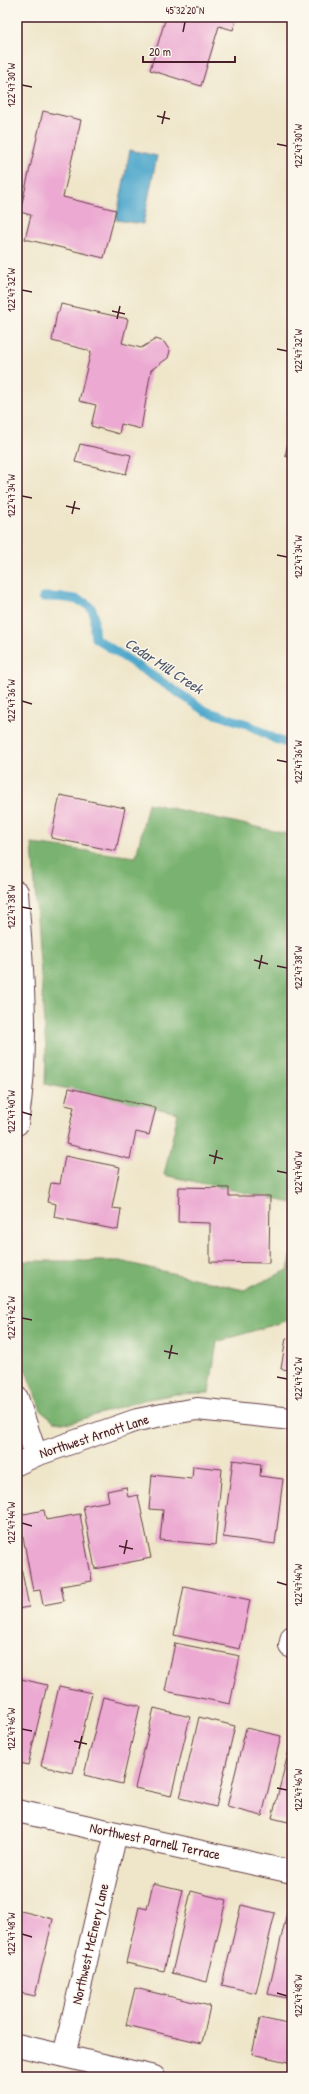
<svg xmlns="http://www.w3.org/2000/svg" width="309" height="2094" viewBox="0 0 309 2094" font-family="'Patrick Hand',sans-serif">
<rect width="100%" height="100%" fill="#fbf7ec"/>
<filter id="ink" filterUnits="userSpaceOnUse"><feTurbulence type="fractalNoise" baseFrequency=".025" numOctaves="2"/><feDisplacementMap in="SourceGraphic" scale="8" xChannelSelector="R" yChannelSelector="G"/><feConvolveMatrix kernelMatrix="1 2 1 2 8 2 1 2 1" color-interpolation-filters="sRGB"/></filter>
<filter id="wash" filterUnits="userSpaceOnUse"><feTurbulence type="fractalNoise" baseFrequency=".012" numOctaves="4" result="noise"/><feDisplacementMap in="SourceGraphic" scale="16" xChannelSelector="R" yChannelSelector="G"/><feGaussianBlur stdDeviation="0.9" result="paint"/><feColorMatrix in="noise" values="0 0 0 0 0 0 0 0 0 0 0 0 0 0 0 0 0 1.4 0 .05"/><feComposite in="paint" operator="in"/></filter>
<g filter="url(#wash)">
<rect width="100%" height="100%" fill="#efe6ca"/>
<path fill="#7ab371" stroke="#62694e" d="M148 803 292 835V1203L164 1175 178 1113 45 1084 46 1051 32 844 136 857Z
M292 1253V1319L217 1342 209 1393 176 1394 143 1400 70 1423 54 1421 41 1410 19 1353 17 1345V1261H120L244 1290 288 1270Z"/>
<path fill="#4fa8cc" stroke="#4c647c" d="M130 150 157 156 143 224 116 220Z"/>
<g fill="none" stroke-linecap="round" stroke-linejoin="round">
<path stroke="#4fa8cc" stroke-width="9" d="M43 597C56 597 88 596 93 612 95 620 93 629 95 638L206 711 247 724 275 739 292 745"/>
</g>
<g id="blocks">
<path fill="#eca9d2" d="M166 17H237L233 30 219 26 201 86 150 70Z
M43 111 81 120 63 197 116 210 104 258 25 239 31 215 20 212Z
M61 304 128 319 122 343 141 348 156 339 164 342 170 351 168 358 151 370 141 429 121 424 119 434 91 426 96 405 79 401 91 351 52 341 57 312H59Z
M291 429H292V458L285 456Z
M80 444 131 455 126 474 75 462Z
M60 795 125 808 116 851 51 838Z
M69 1088 156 1108 149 1135 136 1132 130 1159 66 1144 74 1107 65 1105Z
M65 1156 120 1167 112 1208 121 1209 118 1230 54 1217 56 1204 47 1202 51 1183 60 1184Z
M179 1187 229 1188V1196H270L269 1263 210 1262V1223L178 1222Z
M286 1338 292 1339V1370L281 1369Z
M233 1460 261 1464 260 1476 283 1479 275 1544 223 1537Z
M193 1466 222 1469 215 1545 160 1540 163 1510 149 1509 152 1475 192 1479Z
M126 1487 128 1497 138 1495 151 1558 95 1569 83 1506 109 1501 107 1491Z
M44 1510 46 1520 80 1514 92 1581 61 1586 64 1601 43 1605 40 1590 33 1591 19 1515Z
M17 1547 29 1607 17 1609Z
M184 1586 250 1600 240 1649 174 1635Z
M175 1643 240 1656 230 1704 165 1691Z
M17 1678 47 1685 28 1765 17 1762Z
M59 1686 92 1693 73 1773 41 1766Z
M103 1697 140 1706 122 1784 84 1775Z
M154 1708 190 1717 171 1796 135 1788Z
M199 1717 235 1726 216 1807 180 1798Z
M246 1728 281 1736 262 1816 227 1807Z
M292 1738V1823L272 1818Z
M153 1883 183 1890 164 1971 126 1963 139 1907 147 1909Z
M191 1891 226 1900 207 1982 172 1973Z
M241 1905 275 1913 256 1993 222 1985Z
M17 1910 53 1919 35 1996 17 1992Z
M287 1913 292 1914V1999L268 1994Z
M135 1988 210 2006 202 2043 126 2025Z
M260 2018 292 2025V2063L252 2054Z"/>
</g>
</g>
<g filter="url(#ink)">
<use href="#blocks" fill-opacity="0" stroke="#633d43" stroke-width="1"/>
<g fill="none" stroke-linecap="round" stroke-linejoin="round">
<g stroke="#633d43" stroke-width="24">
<path id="street" d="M17 892C22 971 30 1045 17 1124
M17 1398 36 1455
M17 1464 36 1455 137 1420 167 1414 197 1409 292 1419
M290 1646 292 1637
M17 1811 292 1872
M17 2045 154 2077
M64 2056 116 1833"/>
</g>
<use href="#street" stroke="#fff" stroke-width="22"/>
</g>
</g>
<path fill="none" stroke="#4a1f2b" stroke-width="1.5" d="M183 32 185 22M22 85 32 87M157 116 170 119M162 124 165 111M277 144 287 146M22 290 32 292M112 311 125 314M117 319 120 306M277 349 287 351M22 496 32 498M66 506 80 509M72 514 75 501M277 555 287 557M22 701 32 704M277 760 287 762M22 907 32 909M254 960 268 964M277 966 287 968M259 969 262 955M22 1112 32 1115M209 1155 223 1159M214 1164 217 1150M277 1171 287 1173M22 1318 32 1320M164 1351 178 1354M169 1359 172 1345M277 1377 287 1379M22 1523 32 1526M119 1546 133 1549M124 1554 127 1540M277 1582 287 1585M22 1729 32 1731M74 1741 87 1744M79 1749 82 1736M277 1788 287 1790M22 1934 32 1937M277 1993 287 1996"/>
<g text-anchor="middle" stroke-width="3" stroke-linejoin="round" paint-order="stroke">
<g font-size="14" fill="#4a1f2b" stroke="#fbf7ec">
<text transform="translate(94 1436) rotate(-18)" y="5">Northwest Arnott Lane</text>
<text transform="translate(155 1841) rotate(12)" y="5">Northwest Parnell Terrace</text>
<text transform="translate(90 1944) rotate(-77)" y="5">Northwest McEnery Lane</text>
</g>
<g font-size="15" font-style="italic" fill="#4c566b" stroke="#fbf7ec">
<text transform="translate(164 666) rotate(33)" y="5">Cedar Mill Creek</text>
</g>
</g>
<rect width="309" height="2094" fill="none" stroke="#fbf7ec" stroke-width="44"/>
<path d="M143 56v6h92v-6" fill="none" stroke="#4a1f2b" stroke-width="2"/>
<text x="149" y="56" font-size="12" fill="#4a1f2b" stroke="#fbf7ec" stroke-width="3" paint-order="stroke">20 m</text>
<rect x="22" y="22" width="265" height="2050" fill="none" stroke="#4a1f2b" stroke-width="1.5"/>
<g font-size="10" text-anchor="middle" fill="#4a1f2b">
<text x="185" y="14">45°32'20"N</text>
<text transform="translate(11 85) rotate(-90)" y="4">122°47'30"W</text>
<text transform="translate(298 146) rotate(-90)" y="4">122°47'30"W</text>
<text transform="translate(11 290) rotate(-90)" y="4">122°47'32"W</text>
<text transform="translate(298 351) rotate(-90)" y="4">122°47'32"W</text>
<text transform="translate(11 496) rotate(-90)" y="4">122°47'34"W</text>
<text transform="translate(298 557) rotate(-90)" y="4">122°47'34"W</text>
<text transform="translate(11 701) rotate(-90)" y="4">122°47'36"W</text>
<text transform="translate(298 762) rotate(-90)" y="4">122°47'36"W</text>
<text transform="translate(11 907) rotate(-90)" y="4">122°47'38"W</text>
<text transform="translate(298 968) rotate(-90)" y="4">122°47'38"W</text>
<text transform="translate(11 1112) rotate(-90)" y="4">122°47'40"W</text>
<text transform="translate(298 1173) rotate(-90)" y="4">122°47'40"W</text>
<text transform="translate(11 1318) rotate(-90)" y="4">122°47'42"W</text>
<text transform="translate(298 1379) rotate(-90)" y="4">122°47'42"W</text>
<text transform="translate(11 1523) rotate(-90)" y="4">122°47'44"W</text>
<text transform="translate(298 1585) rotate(-90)" y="4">122°47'44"W</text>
<text transform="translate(11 1729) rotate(-90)" y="4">122°47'46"W</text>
<text transform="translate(298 1790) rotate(-90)" y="4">122°47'46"W</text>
<text transform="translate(11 1934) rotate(-90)" y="4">122°47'48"W</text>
<text transform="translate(298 1996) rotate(-90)" y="4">122°47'48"W</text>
</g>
</svg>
